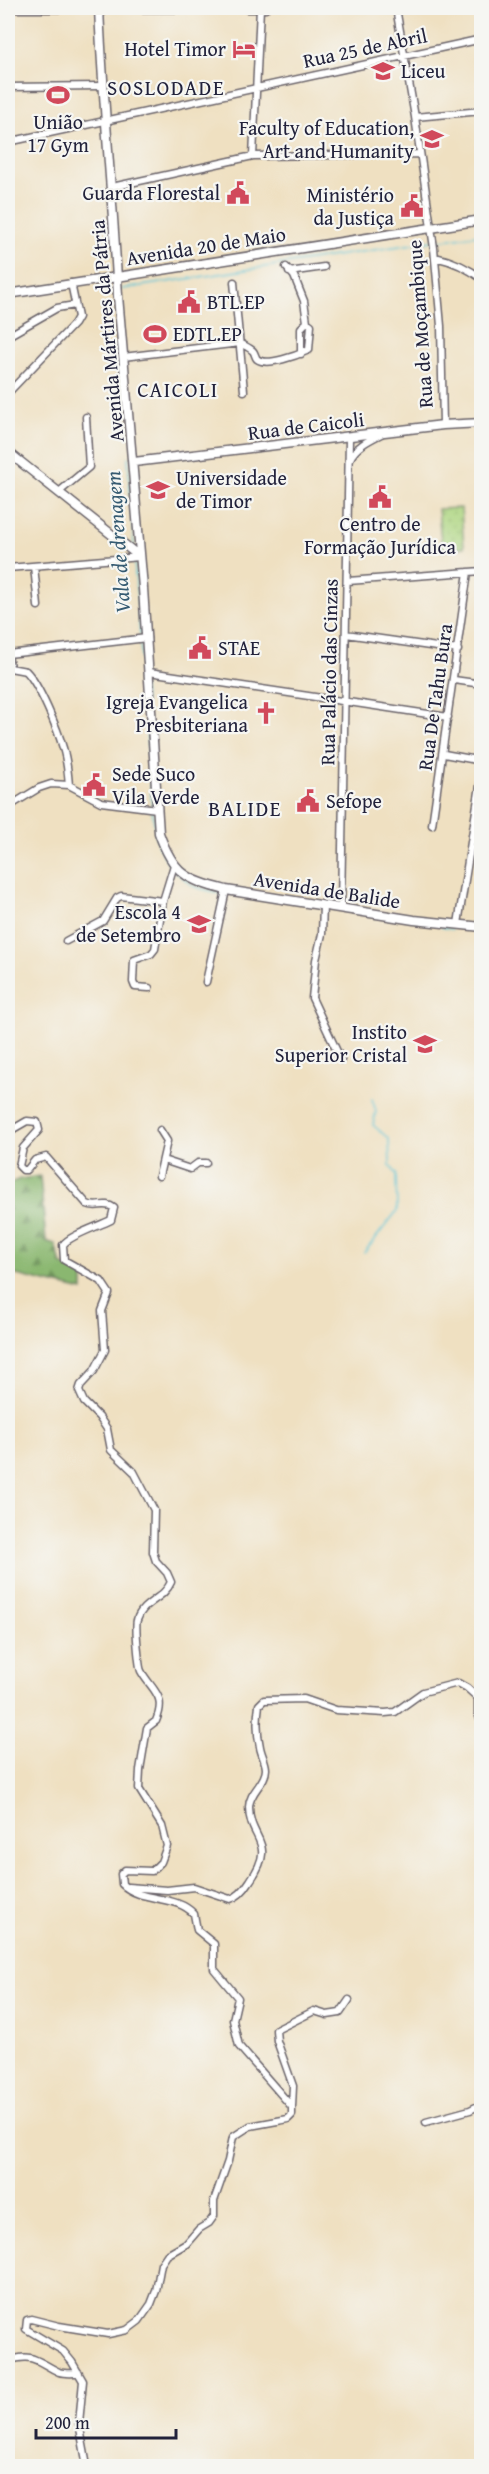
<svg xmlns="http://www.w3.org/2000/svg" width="489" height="2474" viewBox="0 0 489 2474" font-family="'Gentium Book Plus',serif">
<defs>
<pattern id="grass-dots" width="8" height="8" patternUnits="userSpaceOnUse" patternTransform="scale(1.5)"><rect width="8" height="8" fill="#aed681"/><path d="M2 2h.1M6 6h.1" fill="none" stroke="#95b770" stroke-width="1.8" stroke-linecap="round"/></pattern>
<pattern id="forest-firs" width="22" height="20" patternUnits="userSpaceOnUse" patternTransform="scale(1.5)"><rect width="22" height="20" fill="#8ab76f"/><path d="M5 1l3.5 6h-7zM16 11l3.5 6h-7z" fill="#70945c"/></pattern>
</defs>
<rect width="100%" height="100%" fill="#f6f6f2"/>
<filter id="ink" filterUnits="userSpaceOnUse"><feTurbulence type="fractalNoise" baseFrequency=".0167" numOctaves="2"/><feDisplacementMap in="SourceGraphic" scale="12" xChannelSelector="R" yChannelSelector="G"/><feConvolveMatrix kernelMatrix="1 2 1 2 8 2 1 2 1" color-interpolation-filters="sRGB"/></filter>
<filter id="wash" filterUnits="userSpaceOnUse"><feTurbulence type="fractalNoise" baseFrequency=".008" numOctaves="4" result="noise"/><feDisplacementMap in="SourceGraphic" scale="24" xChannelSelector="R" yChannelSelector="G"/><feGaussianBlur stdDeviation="1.35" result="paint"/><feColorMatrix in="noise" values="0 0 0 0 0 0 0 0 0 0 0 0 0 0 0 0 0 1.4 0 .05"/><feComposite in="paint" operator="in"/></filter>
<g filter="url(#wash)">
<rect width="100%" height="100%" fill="#efe0c1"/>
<path fill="url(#grass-dots)" stroke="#687c5e" stroke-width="1.5" d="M461 508 464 547 442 551 438 509Z"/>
<path fill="url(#forest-firs)" stroke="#566c55" stroke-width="1.5" d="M40 1176 46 1241 55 1244 61 1264 83 1275V1291L8 1273V1184L20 1179Z"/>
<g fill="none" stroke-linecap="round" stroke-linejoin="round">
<path stroke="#5bc4d7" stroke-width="1.5" d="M437 241 482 234
M122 289 432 241
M128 457 134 548
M134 559 140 635
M140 640 152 806
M152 810 158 845 171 867
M174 871 195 887 223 894
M441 927 452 929
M364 1253 397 1211 396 1174 390 1165 389 1139 373 1125 376 1111 372 1099"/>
</g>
</g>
<g filter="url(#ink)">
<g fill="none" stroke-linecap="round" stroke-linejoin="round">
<g stroke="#6a646a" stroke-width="9">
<path id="minor" d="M396 8 415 117 434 248 441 326 443 425
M8 87 102 86
M415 117 482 111
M8 142 482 39
M253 156 260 8
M112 187 253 156 418 154
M435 257C453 261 467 267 482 279
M286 267 294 276 304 301 307 322
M289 272 324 267
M234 282 244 391
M8 336 57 308 75 305
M123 357 240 343C243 345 250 348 253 351 255 353 255 357 257 359 267 367 298 355 309 350L311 325 307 322 301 328V354
M8 393 74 324 78 317 71 283
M350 459C355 447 369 440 381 434
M59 492 89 467 86 417
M34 566 38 606
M8 568 140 557
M348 581 482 571
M346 634 458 650
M149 672 448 717
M454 680 482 684
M444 754 482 761
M69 785C68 773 67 760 63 748 58 730 39 684 26 671L10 668 8 654 147 638
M8 807 39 788 51 784 69 785 101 802 157 809
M432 825 468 572
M323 905 322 934 316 960 312 998 341 1060
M341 908 349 438
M458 924 482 773
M66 941 103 921 117 898 121 896 163 901
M206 982 226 890
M149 988 135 987 133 982 134 960 151 954 155 949 163 901 174 865
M8 1132 27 1121 37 1122 39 1130 23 1148 19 1166 23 1170H27L35 1160 46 1157 87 1204C97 1209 105 1201 114 1208L111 1220C99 1226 68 1236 63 1245L64 1260 101 1281 109 1293 102 1311 105 1350 94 1371 81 1385 79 1391 84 1402 99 1417 107 1429 111 1450 134 1472 154 1510 153 1552 156 1561 167 1573 171 1582C164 1599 142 1602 137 1620 135 1625 139 1667 141 1671 152 1691 167 1695 156 1721L147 1728 140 1770 139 1789 162 1826 167 1846 161 1862 152 1871 125 1870 121 1874 122 1884C141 1903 176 1894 194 1914L197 1930 214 1944V1969L238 1998 233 2020 239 2046 292 2107V2115L288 2119 250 2126 233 2137 228 2161 214 2201V2216L209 2223 199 2229 186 2244 167 2255 161 2264 156 2291 151 2304 139 2321 127 2330 108 2334 59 2326 31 2319 27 2320 26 2329 63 2351 72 2362 83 2381 79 2423 87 2466
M163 1160 190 1169 198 1163H206
M159 1176 167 1141 160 1130
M128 1887 167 1890 194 1887 230 1899C239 1897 245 1889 250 1881 278 1841 249 1841 249 1807 249 1792 266 1783 266 1769 266 1762 261 1754 260 1747 257 1734 257 1718 259 1705L264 1700 304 1699 336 1710 385 1713 395 1712 423 1692 458 1683 467 1688 478 1698V1713L482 1725
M292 2107 293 2086 277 2041 276 2030 314 2011 327 2015 340 2013 349 2000
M426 2122 470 2110 482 2104
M8 2361C34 2352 37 2362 59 2372 65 2374 73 2373 79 2373"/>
</g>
<g stroke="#6a646a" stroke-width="11">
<path id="major" d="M8 8H205
M99 8C103 104 113 200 118 296L143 588 159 833C173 873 186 880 226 890L414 920 482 927
M247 8H265
M8 294 482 220
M8 452 140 557
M134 462 443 425 482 423"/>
</g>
<use href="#minor" stroke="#fff" stroke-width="6"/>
<use href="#major" stroke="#fff" stroke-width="8"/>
</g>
</g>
<defs>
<g id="hotel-bare" transform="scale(1.8)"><path d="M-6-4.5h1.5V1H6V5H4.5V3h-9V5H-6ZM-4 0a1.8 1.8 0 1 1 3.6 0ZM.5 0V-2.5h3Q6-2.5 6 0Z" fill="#d1495b" stroke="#f6f6f2" stroke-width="2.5" paint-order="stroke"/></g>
<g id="university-bare" transform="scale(1.8)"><path d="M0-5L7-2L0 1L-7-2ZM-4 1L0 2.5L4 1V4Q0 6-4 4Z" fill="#d1495b" stroke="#f6f6f2" stroke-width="2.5" paint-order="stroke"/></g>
<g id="stadium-bare" transform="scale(1.8)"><path d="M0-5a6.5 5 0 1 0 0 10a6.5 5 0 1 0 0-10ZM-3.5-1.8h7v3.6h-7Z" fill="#d1495b" stroke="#f6f6f2" stroke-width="2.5" paint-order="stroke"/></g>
<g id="civic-bare" transform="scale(1.8)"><path d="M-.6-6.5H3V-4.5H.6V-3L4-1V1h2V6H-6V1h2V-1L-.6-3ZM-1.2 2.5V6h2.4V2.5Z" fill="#d1495b" stroke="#f6f6f2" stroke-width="2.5" paint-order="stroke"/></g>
<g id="church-bare" transform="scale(1.8)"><path d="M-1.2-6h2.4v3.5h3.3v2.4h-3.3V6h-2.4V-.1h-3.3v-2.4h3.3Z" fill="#d1495b" stroke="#f6f6f2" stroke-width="2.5" paint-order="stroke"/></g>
<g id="school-bare" transform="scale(1.8)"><path d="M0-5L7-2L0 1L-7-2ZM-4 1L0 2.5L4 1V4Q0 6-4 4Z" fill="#d1495b" stroke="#f6f6f2" stroke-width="2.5" paint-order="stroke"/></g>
</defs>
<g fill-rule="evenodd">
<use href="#hotel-bare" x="244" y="49"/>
<use href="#university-bare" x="383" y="71"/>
<use href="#stadium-bare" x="58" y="95"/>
<use href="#university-bare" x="432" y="139"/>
<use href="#civic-bare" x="238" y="193"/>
<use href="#civic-bare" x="412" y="206"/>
<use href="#civic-bare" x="189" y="302"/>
<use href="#stadium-bare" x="155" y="334"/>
<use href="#university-bare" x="158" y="490"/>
<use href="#civic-bare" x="380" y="497"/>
<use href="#civic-bare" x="200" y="648"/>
<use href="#church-bare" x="266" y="713"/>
<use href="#civic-bare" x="94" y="785"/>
<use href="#civic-bare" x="308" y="801"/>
<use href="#school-bare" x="199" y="924"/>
<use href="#university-bare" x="425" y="1044"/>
</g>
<g text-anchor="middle" stroke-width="4.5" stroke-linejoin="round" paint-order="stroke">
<g font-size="20" fill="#22223b" stroke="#f6f6f2">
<text transform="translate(365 48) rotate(-12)" y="7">Rua 25 de Abril</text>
<text transform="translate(206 246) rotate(-9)" y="7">Avenida 20 de Maio</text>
<text transform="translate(420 324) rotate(-94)" y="7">Rua de Moçambique</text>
<text transform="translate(107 331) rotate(-95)" y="7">Avenida Mártires da Pátria</text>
<text transform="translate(306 426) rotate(-7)" y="7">Rua de Caicoli</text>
<text transform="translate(329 672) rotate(-89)" y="7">Rua Palácio das Cinzas</text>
<text transform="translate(435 697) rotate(-82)" y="7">Rua De Tahu Bura</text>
<text transform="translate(327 890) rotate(9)" y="7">Avenida de Balide</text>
</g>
<g font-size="20" fill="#22223b" stroke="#f6f6f2" text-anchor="end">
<text x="226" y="56">Hotel Timor</text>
<text x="401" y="78" text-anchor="start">Liceu</text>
<text x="58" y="129" text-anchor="middle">União<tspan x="58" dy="23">17 Gym</tspan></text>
<text x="414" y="135">Faculty of Education,<tspan x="414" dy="23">Art and Humanity</tspan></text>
<text x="220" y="200">Guarda Florestal</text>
<text x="394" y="202">Ministério<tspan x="394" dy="23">da Justiça</tspan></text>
<text x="207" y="309" text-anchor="start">BTL.EP</text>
<text x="173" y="341" text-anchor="start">EDTL.EP</text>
<text x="176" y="485" text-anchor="start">Universidade<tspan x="176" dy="23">de Timor</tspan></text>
<text x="380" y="531" text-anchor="middle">Centro de<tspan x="380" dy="23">Formação Jurídica</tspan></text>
<text x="218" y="655" text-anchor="start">STAE</text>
<text x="248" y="709">Igreja Evangelica<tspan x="248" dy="23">Presbiteriana</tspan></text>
<text x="112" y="781" text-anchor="start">Sede Suco<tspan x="112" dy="23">Vila Verde</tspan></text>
<text x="326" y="808" text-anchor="start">Sefope</text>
<text x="181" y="919">Escola 4<tspan x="181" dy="23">de Setembro</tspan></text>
<text x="407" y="1039">Instito<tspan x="407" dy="23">Superior Cristal</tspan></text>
</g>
<g font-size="21" letter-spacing="1.5" fill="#22223b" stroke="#f6f6f2">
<text x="166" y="95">SOSLODADE</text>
<text x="178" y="397">CAICOLI</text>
<text x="245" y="816">BALIDE</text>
</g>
<g font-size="21" font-style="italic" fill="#365b72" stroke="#f6f6f2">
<text transform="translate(118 542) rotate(-94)" y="7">Vala de drenagem</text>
</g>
</g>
<rect width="489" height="2474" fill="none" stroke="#f6f6f2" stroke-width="30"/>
<path d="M36 2429v9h140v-9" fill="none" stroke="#22223b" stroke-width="3"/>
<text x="45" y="2429" font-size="18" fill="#22223b" stroke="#f6f6f2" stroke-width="4.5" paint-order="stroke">200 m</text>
</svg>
